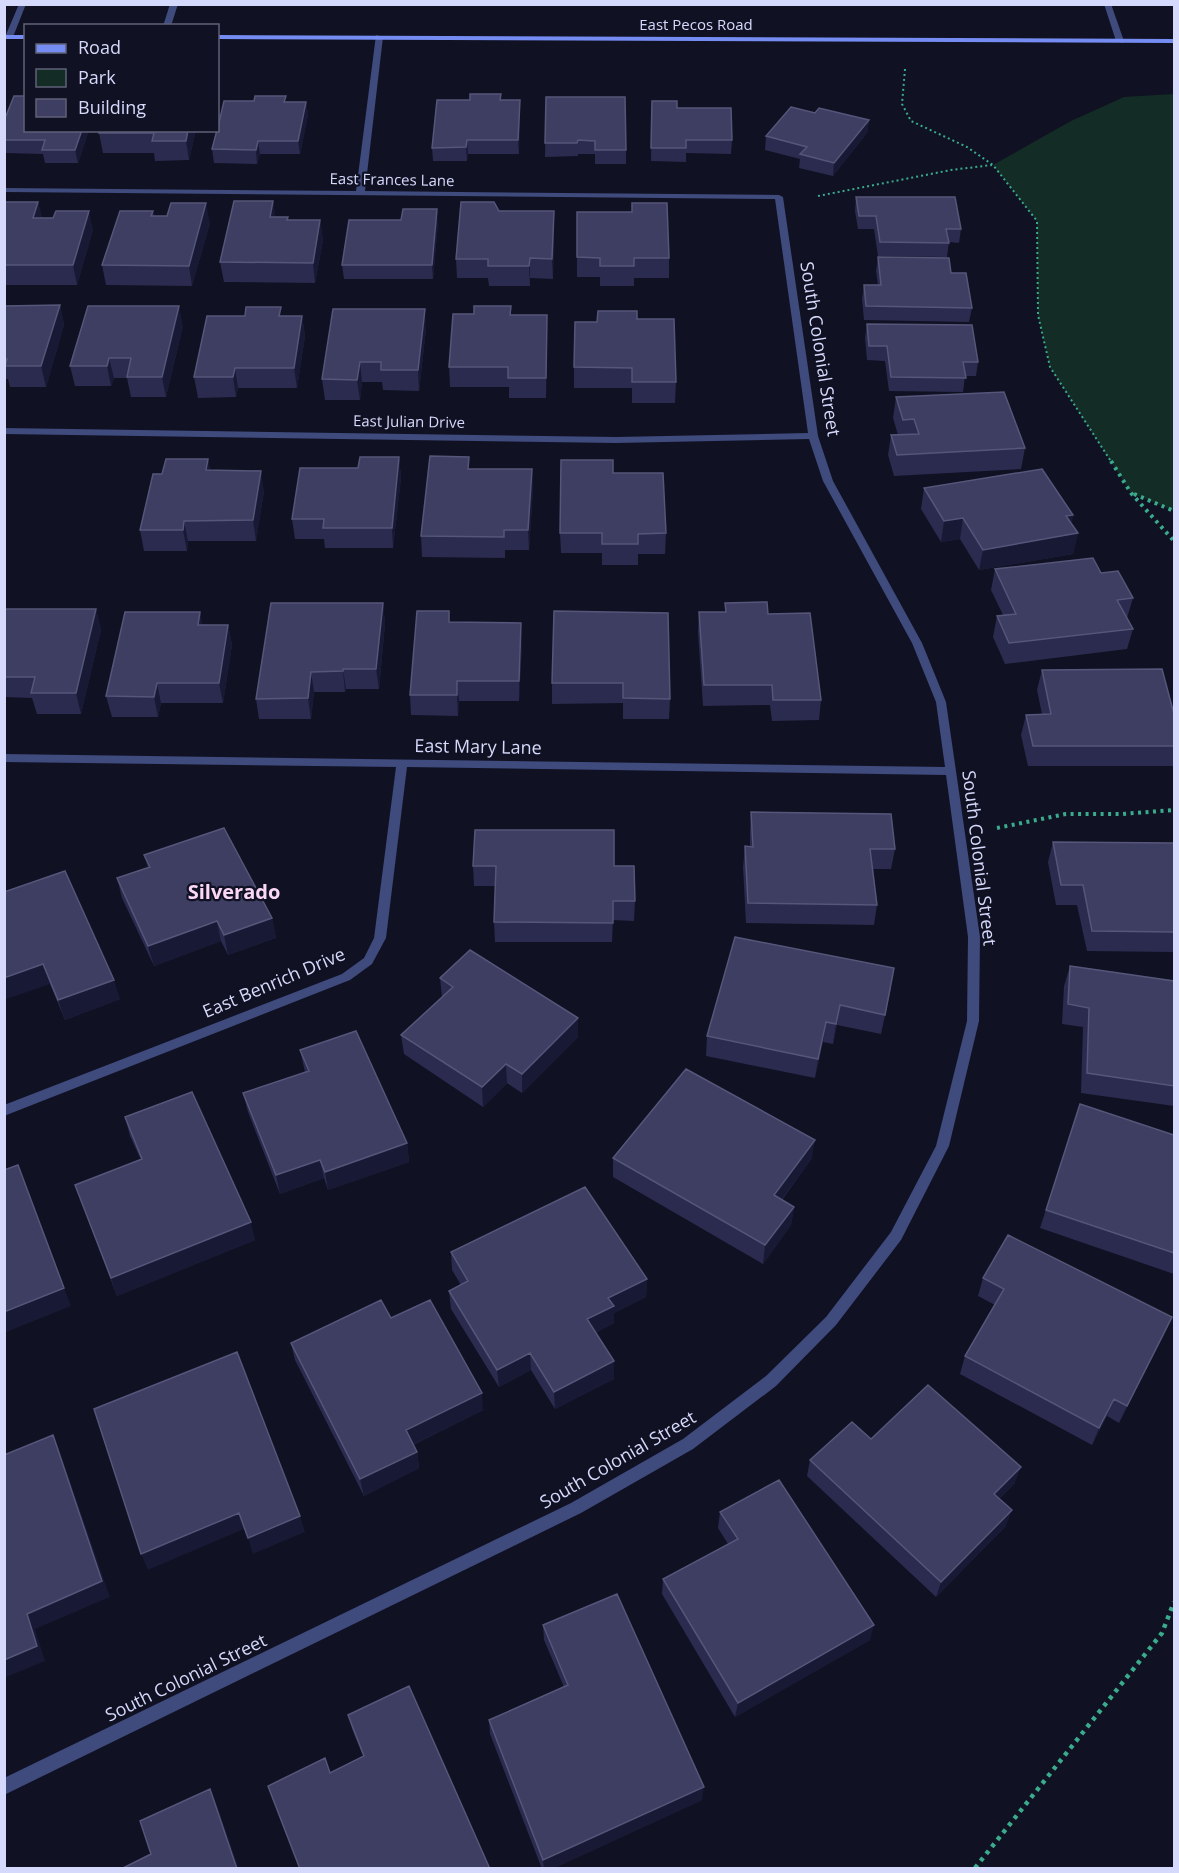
<svg xmlns="http://www.w3.org/2000/svg" width="1179" height="1873" viewBox="0 0 1179 1873" font-family="'Open Sans',sans-serif">
<rect width="100%" height="100%" fill="#101122"/>
<path fill="#142c26" d="M1174 94V511L1131 493 1050 367 1038 315 1037 221 993 165 1071 121 1124 97Z"/>
<g fill="none" stroke-linecap="round" stroke-linejoin="round">
<path stroke="#3aab8d" stroke-width="2" stroke-dasharray="2 3" stroke-linecap="butt" d="M905 69 902 104 911 121 967 147 993 165 1037 221 1038 315 1050 367 1112 463
M818 196 951 170 992 165"/>
<path stroke="#3aab8d" stroke-width="4" stroke-dasharray="3 4.5" stroke-linecap="butt" d="M1111 461 1131 493 1174 541
M1134 494 1174 511
M997 828 1066 814H1122L1174 810"/>
<path stroke="#3aab8d" stroke-width="4.5" stroke-dasharray="4 5" stroke-linecap="butt" d="M975 1868 1162 1633 1174 1602"/>
<path fill="#3f4a7d" fill-rule="evenodd" d="M19 4H26L13 37 6 39 5 37Z
M170 4H178L171 26H163Z
M1104 4H1111L1124 41 1123 43 1116 41Z"/>
<path fill="#3f4a7d" fill-rule="evenodd" d="M376 35 383 37 365 191 779 195 783 197 818 436 833 481 922 643 946 702 980 937 979 1021 949 1146 901 1240 836 1325 776 1386 693 1449 581 1513 4 1795V1778L571 1503 683 1439 766 1376 826 1317 891 1232 936 1146 967 1021 968 937 946 775 407 767 386 938 372 964 350 980 4 1116V1105L342 974 364 958 374 938 396 767 4 762V754L945 767 936 702 912 643 823 481 809 439 616 443 4 434V428L616 437 808 433 775 199 4 192V188L356 191Z"/>
<path fill="#758cf3" fill-rule="evenodd" d="M4 35H26V39H4Z
M218 35 1174 39V43L218 39Z"/>
</g>
<path fill="#2b2b4f" d="M501 94V100H520L519 154H468L467 161H433L432 148 470 100Z
M546 97 626 150V164H595V154H578V156L545 157Z
M652 101 677 108 732 140 731 154 686 153V162L651 161Z
M286 102H306L308 115 300 154H260L257 164 214 163 212 149Z
M815 113 869 120 867 133 833 176 799 168 800 159 765 150 766 136Z
M4 121 26 130H89L78 163H45L43 154 4 153Z
M100 130H196L189 160 155 161 154 153H103L99 133Z
M856 197 961 229 959 243 949 242 947 257 878 256 874 229H858L855 211Z
M273 201 275 217H288V220H320L323 240 315 283 224 282 220 262Z
M38 202 42 218 93 230 77 285H4V204Z
M153 211 154 216 210 223 192 286 106 285 102 265Z
M499 211 554 231 553 279 530 278V286H489L488 278H457L456 259Z
M577 212 669 258V278H634V286H600V277H577Z
M401 220 438 223 433 279H344L342 265Z
M878 257 951 273 972 308 969 322 864 320 862 299 864 285H878L876 271Z
M60 305 64 325 46 387H10L8 379H4V306Z
M511 306V315L547 335 546 398H509V387H450L449 367 474 314Z
M282 316H302L305 336 297 388H238L236 397 198 398 194 377Z
M637 319 676 382 675 403H632V388H574V367L597 322Z
M867 324 978 362 976 376H965L963 392 889 391 885 361 867 360 865 338Z
M183 326 166 397H131L127 378H114L111 386H75L70 366Z
M426 329 419 391 383 390 382 382H362L360 400H325L322 379Z
M896 397 1025 448 1021 469 894 476 888 455 891 435H898L893 418Z
M399 457 401 478 393 548H325L324 539H295L292 519 358 468Z
M208 459 210 470 264 491 256 541H188L187 551H144L140 530 162 474Z
M532 469 533 489 529 550H505V558L422 557 421 536Z
M613 473 666 533 665 554H638V565H602V553H561L560 533Z
M924 488 1073 515 1071 523 1078 533 1073 554 979 570 960 539 941 542 921 509Z
M995 569 1101 573 1133 598 1127 618 1133 629 1127 649 1005 664 993 637 997 616 1003 615 991 590Z
M383 603 385 624 379 689H346L345 692H314L311 719H259L256 699Z
M725 603 768 614 821 700 819 720 772 721 770 705 703 706 698 632 699 612H725Z
M4 609H96L101 630 81 714H37L32 698 4 697Z
M554 611 670 699 669 719H623V703L552 704V683Z
M200 612 202 625H228L232 645 223 703H161L158 717H112L106 696Z
M450 622 522 643 519 701H459L458 716 411 715 410 695Z
M1042 670 1174 714V766H1028L1021 735 1026 715 1042 714 1037 690Z
M751 812 895 849 891 869H873L877 905 874 925 746 923 743 867 745 846 750 847V832Z
M1053 842 1174 843V952L1087 951 1077 905H1056L1048 862Z
M144 855 272 918 276 938 228 955 221 941 154 966 122 898 117 878 148 868Z
M473 866H614L635 901 634 921 613 920 612 942H495L494 922 495 886H474Z
M4 892 120 999 65 1020 50 984Z
M1070 966 1174 981V1106L1081 1093 1083 1027 1062 1024 1064 986Z
M440 978 578 1018V1037L522 1093 507 1083 483 1107 404 1054 401 1035 442 997Z
M891 988 881 1034 837 1025 833 1044 823 1042 815 1078 706 1056 707 1036Z
M300 1050 407 1143 409 1162 328 1190 324 1178 280 1194 248 1112 243 1093 305 1072Z
M1080 1104 1174 1135V1274L1040 1228Z
M125 1117 255 1240 117 1296 75 1185 141 1160 130 1136Z
M613 1158H812L782 1200 794 1207 791 1225 763 1264 613 1177Z
M451 1252 647 1279 646 1297 614 1313V1323L595 1333 614 1361V1379L555 1409 531 1370 499 1387 451 1309 449 1291 461 1285 452 1270Z
M983 1278 1172 1317 1164 1335 1119 1423 1107 1416 1092 1445 960 1374 965 1356 995 1305 978 1296Z
M391 1318 483 1410 413 1445 417 1452 419 1468 364 1496 295 1360 291 1343Z
M871 1439 1015 1483 999 1499 1006 1526 936 1597 807 1476 810 1460Z
M720 1512 870 1640 735 1717 662 1594 663 1579 728 1544 718 1528Z
M543 1625 702 1800 552 1869H542L490 1734 489 1720 564 1687 544 1640Z
M348 1715 490 1869 330 1773 363 1756 352 1729Z"/>
<path fill="#181935" d="M520 100V114L519 154 518 140Z
M306 102 308 115 300 154 298 141Z
M869 120 867 133 833 176 834 163Z
M82 130H89L78 163 75 150Z
M188 130H196L189 160 186 141Z
M467 140 468 154 467 161 466 147Z
M258 141 260 154 257 164 256 150Z
M273 201 276 221 270 217Z
M38 202 43 222 33 218Z
M206 203 210 223 192 286 189 266Z
M437 209 438 223 433 279 432 265Z
M89 211 93 230 77 285 73 265Z
M554 211V231L553 279 552 259Z
M320 220 323 240 315 283 313 263Z
M530 258V286L529 266Z
M60 305 64 325 46 387 41 366Z
M179 306 183 326 166 397 162 377Z
M425 309 426 329 419 391 418 370Z
M302 316 305 336 297 388 294 368Z
M109 358 114 378 111 386 107 366Z
M360 362 362 382 360 400 357 380Z
M235 368 238 388 236 397 233 377Z
M399 457 401 478 393 548 392 528Z
M208 459 211 479 206 470Z
M532 469 533 489 529 550 528 530Z
M261 471 264 491 256 541 253 520Z
M1073 515 1068 535 1078 533 1073 554 979 570 983 550 1066 516Z
M963 518 960 539 941 542 944 521Z
M184 521 188 541 187 551 183 530Z
M383 603 385 624 379 689 376 669Z
M96 609 101 630 81 714 76 693Z
M200 612 204 632 198 625Z
M521 623 522 643 519 701V681Z
M228 625 232 645 223 703 219 683Z
M343 669 346 689 345 692 343 671Z
M311 672 314 692 311 719 308 698Z
M457 681 459 701 458 716 457 695Z
M157 683 161 703 158 717 154 697Z
M272 918 276 938 228 955 224 935Z
M217 921 221 941 154 966 148 946Z
M43 964 50 984 4 1000V978Z
M114 980 120 999 65 1020 58 1000Z
M840 1005 837 1025 833 1044 836 1024Z
M578 1018V1037L522 1093V1074Z
M826 1022 823 1042 815 1078 818 1059Z
M506 1064 507 1083 483 1107 482 1087Z
M815 1140 812 1158 771 1214 774 1195Z
M407 1143 409 1162 328 1190 325 1172Z
M320 1160 324 1178 280 1194 276 1175Z
M25 1184 71 1306 4 1333V1312Z
M794 1207 791 1225 763 1264 765 1245Z
M251 1222 255 1240 117 1296 111 1278Z
M647 1279 646 1297 614 1313V1323L587 1337V1319L608 1298Z
M1172 1317 1164 1335 1119 1423 1127 1406Z
M530 1353 531 1370 499 1387 497 1370Z
M614 1361V1379L555 1409 554 1392Z
M482 1393 483 1410 408 1447 406 1430Z
M1114 1399 1107 1416 1092 1445 1099 1428Z
M53 1435 60 1452 110 1597 35 1629 45 1661 4 1678V1660L27 1614Z
M417 1452 419 1468 364 1496 360 1479Z
M1021 1467 1015 1483 988 1510 994 1494Z
M1012 1510 1006 1526 936 1597 941 1582Z
M239 1513 244 1529 148 1570 141 1554Z
M300 1516 305 1532 253 1554 248 1538Z
M874 1625 870 1640 735 1717 738 1703Z
M704 1787 702 1800 552 1869H544L543 1860Z
M210 1789 216 1802 239 1869H237Z"/>
<path fill="#3d3e61" stroke="#55567a" stroke-width="1.5" d="M470 94H501L500 100H520L518 140H467L466 147 432 148 437 100H470Z
M14 96H26V130H82L75 150H42L45 140H4V121Z
M255 96H286L284 102H306L298 141H258L256 150 212 149 217 130H218V127L224 101H254Z
M546 97H625L626 150H595V141L578 140 577 143H545Z
M652 101H677V108H731L732 140H686V148H651Z
M791 107 815 113 819 108 869 120 834 163 800 154 807 147 766 136Z
M100 130H188L186 141H152L154 133H99Z
M856 197H955L961 229H946L949 243 880 242 876 216H859Z
M234 201H273L270 217H288L287 220H320L313 263 220 262Z
M5 202H38L33 218H53L56 211H89L73 265H4Z
M461 202H494L499 211H554L552 259 530 258 529 266H488V259H456Z
M171 203H206L189 266 102 265 120 211H153L151 216H167Z
M632 203H667L669 258H634V266H600V258L577 257V212H632Z
M403 209H437L432 265H342L349 220H401Z
M878 257 949 258 951 273H966L972 308 866 306 864 285H881Z
M60 305 41 366H5L7 359H4V306Z
M88 306H179L162 377H127L131 358H109L107 366H70Z
M474 306H511L510 315H547L546 378H508V367H449L453 314H474Z
M246 307H281L279 316H302L294 368H235L233 377H194L207 316H245Z
M333 309H425L418 370H381V362H360L357 380 322 379Z
M598 311H637V319H674L676 382H632V368L574 367 575 322H597Z
M867 324 972 325 978 362H963L966 378 891 377 887 346H869Z
M1004 392 1025 448 897 455 891 435 919 434 914 419 903 420 896 397Z
M430 456 469 457 468 469H532L528 530H504V537L421 536Z
M360 457H399L392 528H323L324 519H292L300 468H358Z
M166 459H208L206 470 261 471 253 520 184 521 183 530H140L153 474H162Z
M561 460H613V473H663L666 533 638 534V544H602V533H560Z
M1042 469 1073 515 1066 516 1078 533 983 550 963 518 944 521 924 488Z
M1093 558 1101 573 1118 571 1133 598 1117 600 1133 629 1009 643 997 616 1016 614 995 569Z
M767 602 768 614 810 613 821 700H773L772 685H704L699 612H726L725 603Z
M271 603H383L376 669H343V671L311 672 308 698 256 699Z
M4 609H96L76 693H31L35 677H4Z
M417 611H449V622L521 623 519 681H457V695H410Z
M554 611 668 613 670 699 623 698V683H552Z
M125 612H200L198 625H228L219 683H157L154 697 106 696Z
M1162 669 1174 714V746H1033L1026 715 1051 714 1042 670Z
M751 812 891 814 895 849H870L877 905 748 903 745 846 753 847Z
M224 828 272 918 224 935 217 921 148 946 117 878 150 867 144 855Z
M475 830H614V866H634L635 901H613V923L494 922 496 866H473Z
M1053 842 1174 843V932L1092 931 1083 885H1061Z
M65 871 114 980 58 1000 43 964 4 978V892Z
M735 937 894 968 885 1015 840 1005 836 1024 826 1022 818 1059 707 1036Z
M470 950 578 1018 522 1074 506 1064 482 1087 401 1035 453 987 440 978Z
M1070 966 1174 981V1086L1087 1073 1089 1008 1068 1004Z
M356 1031 407 1143 325 1172 320 1160 276 1175 243 1093 309 1071 300 1050Z
M686 1069 815 1140 774 1195 794 1207 765 1245 613 1158Z
M192 1092 251 1222 111 1278 75 1185 142 1159 125 1117Z
M1080 1104 1174 1135V1253L1046 1210Z
M18 1165 64 1288 4 1312V1170Z
M585 1187 647 1279 608 1298 614 1306 587 1319 614 1361 554 1392 530 1353 497 1370 449 1291 468 1281 451 1252Z
M1008 1235 1172 1317 1127 1406 1114 1399 1099 1428 965 1356 1004 1289 983 1278Z
M381 1300 391 1318 430 1300 482 1393 406 1430 417 1452 360 1479 291 1343Z
M237 1352 300 1516 248 1538 239 1513 141 1554 94 1409Z
M928 1385 1021 1467 994 1494 1012 1510 941 1582 810 1460 852 1422 871 1439Z
M53 1435 102 1581 27 1614 37 1646 4 1660V1455Z
M779 1480 874 1625 738 1703 663 1579 738 1539 720 1512Z
M617 1594 704 1787 543 1860 489 1720 568 1685 543 1625Z
M409 1686 490 1869H300L268 1786 325 1758 330 1773 364 1756 348 1715Z
M210 1789 237 1869H121L151 1854 140 1821Z"/>
<g text-anchor="middle" stroke-width="4.5" stroke-linejoin="round" paint-order="stroke">
<g font-size="15" fill="#d5d9fb" stroke="#101122">
<text x="696" y="30">East Pecos Road</text>
<text transform="translate(392 180) rotate(1)" y="5">East Frances Lane</text>
<text transform="translate(409 422) rotate(1)" y="5">East Julian Drive</text>
</g>
<g font-size="18" fill="#d5d9fb" stroke="#101122">
<text transform="translate(820 349) rotate(81)" y="6">South Colonial Street</text>
<text transform="translate(478 747) rotate(1)" y="6">East Mary Lane</text>
<text transform="translate(979 858) rotate(83)" y="6">South Colonial Street</text>
<text transform="translate(274 983) rotate(-23)" y="6">East Benrich Drive</text>
<text transform="translate(618 1460) rotate(-30)" y="6">South Colonial Street</text>
<text transform="translate(186 1678) rotate(-26)" y="6">South Colonial Street</text>
</g>
<g font-size="20" font-weight="bold" fill="#fbd7f6" stroke="#101122">
<text x="234" y="899">Silverado</text>
</g>
</g>
<rect width="1179" height="1873" fill="none" stroke="#d5d9fb" stroke-width="12"/>
<rect x="24" y="24" width="195" height="108" fill="#101122" stroke="#5f6179" stroke-width="1.5"/>
<rect x="36" y="44" width="30" height="9" fill="#758cf3" stroke="#5f6179" stroke-width="1.5"/>
<text x="78" y="54" font-size="18" fill="#d5d9fb">Road</text>
<rect x="36" y="69" width="30" height="18" fill="#142c26" stroke="#5f6179" stroke-width="1.5"/>
<text x="78" y="84" font-size="18" fill="#d5d9fb">Park</text>
<rect x="36" y="99" width="30" height="18" fill="#3d3e61" stroke="#5f6179" stroke-width="1.5"/>
<text x="78" y="114" font-size="18" fill="#d5d9fb">Building</text>
</svg>
